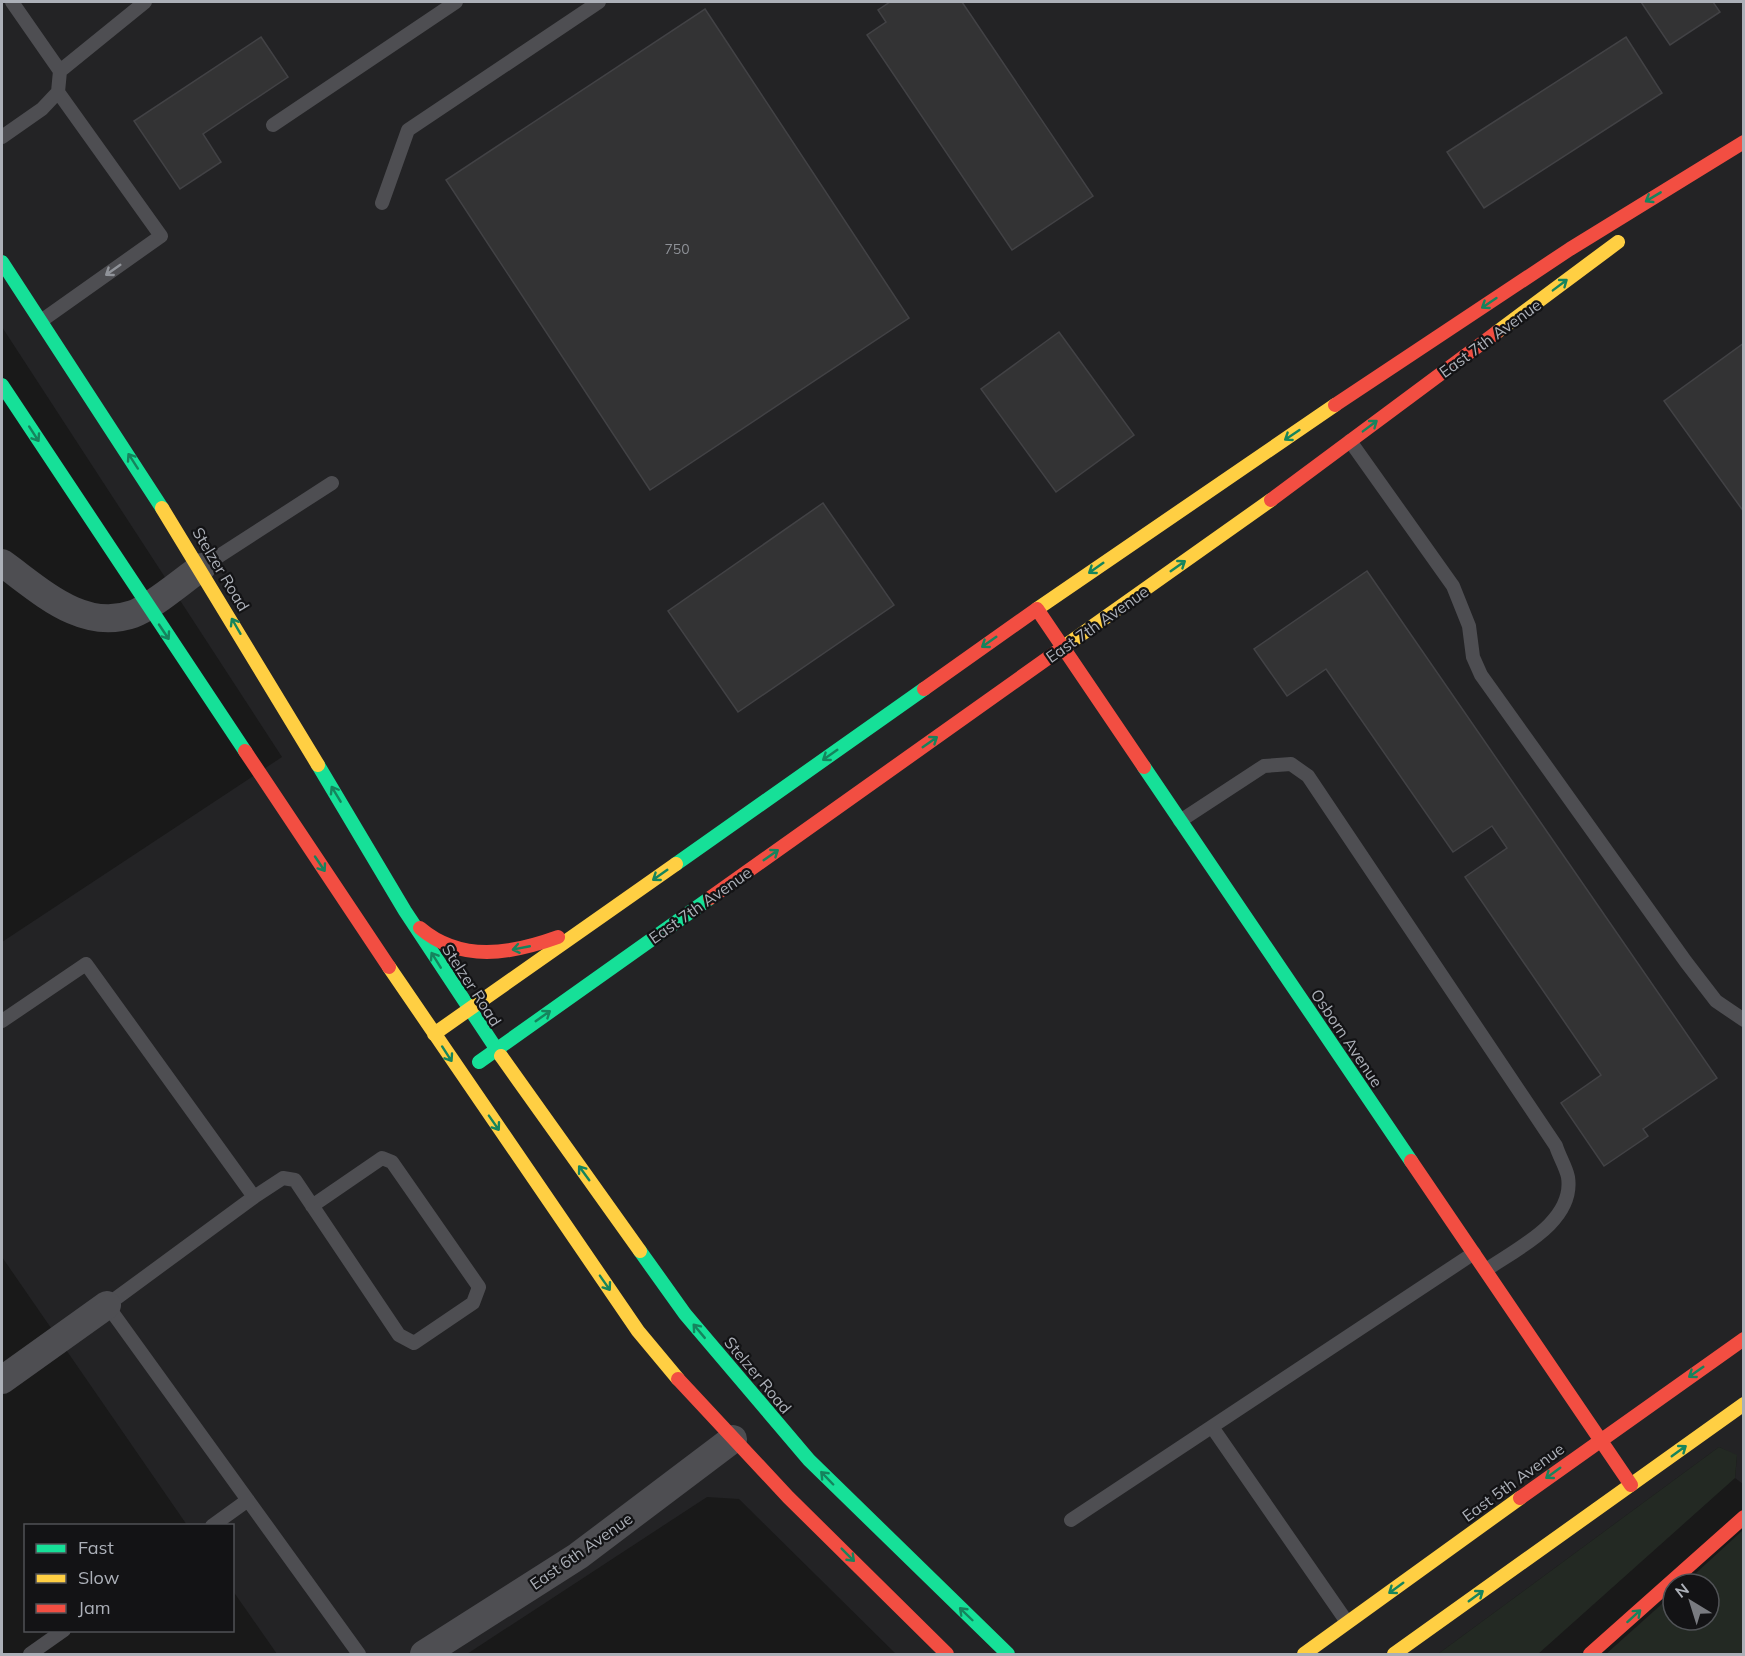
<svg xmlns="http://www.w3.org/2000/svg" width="1745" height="1656" viewBox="0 0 1745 1656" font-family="Mulish,sans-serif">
<rect width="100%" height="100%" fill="#191919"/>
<path fill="#232325" d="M2 2H1743V1484L1735 1478 1737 1456 1719 1447 1438 1654H896L739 1499 707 1497 467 1654H277L233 1591 232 1526 187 1525 2 1257V942L282 757 2 327Z"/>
<path fill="#232923" d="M1719 1447 1737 1455 1735 1478 1538 1654H1438Z
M1743 1530V1654H1606L1673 1594V1620H1709V1584H1684Z"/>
<path fill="#333334" stroke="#424245" stroke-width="1.5" d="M890 2H962L1093 196 1012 250 867 35 886 22 878 10Z
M1641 2H1713L1720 12 1670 45Z
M705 9 909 318 650 490 446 180Z
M261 37 288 77 203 134 221 162 180 189 134 121Z
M1626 37 1662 93 1484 208 1447 152Z
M1059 332 1134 435 1056 492 981 389Z
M1744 343V512L1664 401Z
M823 503 894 605 738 712 668 611Z
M1367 571 1717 1078 1643 1129 1648 1136 1604 1166 1561 1103 1601 1075 1465 877 1507 848 1492 826 1453 852 1326 669 1287 696 1254 649Z"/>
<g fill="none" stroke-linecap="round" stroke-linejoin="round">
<path stroke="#4e4e52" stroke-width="14" d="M60 71 145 2
M273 125 456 2
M2 137 42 109 58 92 60 71 12 2
M382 203 408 130 599 2
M41 321 161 236 58 92
M1350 441 1453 586 1469 626 1473 657 1481 675 1686 962 1716 1001 1744 1020
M202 567 332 483
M1180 821 1264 766 1291 764 1308 776 1556 1146C1559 1156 1566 1167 1568 1177 1575 1222 1516 1249 1486 1270
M2 1021 86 964 254 1197 107 1305 359 1654
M254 1197 283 1178 295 1180 399 1335 414 1343 473 1303 479 1287 392 1162 382 1158 312 1206
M1212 1427 1347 1622
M1071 1520 1474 1253
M212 1526 248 1500
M30 1654 64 1630"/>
<path stroke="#4e4e52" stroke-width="28" d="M2 563C40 590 82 632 133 614 152 607 183 580 202 567
M2 1380 107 1305
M424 1654 578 1556 733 1439"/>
<path stroke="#16e098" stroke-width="14" d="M2 262 162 508
M2 385 245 751
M318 765 405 911 501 1056
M1144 767 1411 1161
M676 864 924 689
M479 1062 710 898
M640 1251 685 1314 809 1460 1008 1654"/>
<path stroke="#ffcf43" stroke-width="14" d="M1497 332 1618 242
M162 508 318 765
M1037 609 1335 405
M1062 648 1271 500
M389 967 638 1331 678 1379
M434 1034 676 864
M501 1056 640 1251
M1304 1654 1520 1498
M1394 1654 1744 1404"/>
<path stroke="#f24e42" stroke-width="14" d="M1335 405 1570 249 1744 142
M1271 500 1497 332
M924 689 1037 609 1144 767
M245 751 389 967
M710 898 1062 648
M420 928C461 963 511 954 558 937
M1411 1161 1631 1485
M678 1379 788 1497 947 1654
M1520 1498 1744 1339
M1590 1654 1744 1517"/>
</g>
<defs><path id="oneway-shaft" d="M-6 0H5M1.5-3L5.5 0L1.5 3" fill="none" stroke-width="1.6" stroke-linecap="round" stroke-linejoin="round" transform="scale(1.5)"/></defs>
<g stroke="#15845d">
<use href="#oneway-shaft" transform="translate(1653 197) rotate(149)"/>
<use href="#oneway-shaft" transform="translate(1560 285) rotate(-37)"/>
<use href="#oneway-shaft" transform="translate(1489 303) rotate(146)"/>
<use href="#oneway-shaft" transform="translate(1370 426) rotate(-37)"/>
<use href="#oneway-shaft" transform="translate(34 434) rotate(57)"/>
<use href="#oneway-shaft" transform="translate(1292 435) rotate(146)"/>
<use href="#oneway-shaft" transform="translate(133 461) rotate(-123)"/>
<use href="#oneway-shaft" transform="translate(1178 566) rotate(-35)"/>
<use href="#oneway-shaft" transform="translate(1096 568) rotate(145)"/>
<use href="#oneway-shaft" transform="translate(236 626) rotate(-120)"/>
<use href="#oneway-shaft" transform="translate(164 632) rotate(56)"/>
<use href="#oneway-shaft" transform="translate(989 642) rotate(145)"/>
<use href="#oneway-shaft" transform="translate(930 742) rotate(-35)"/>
<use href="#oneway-shaft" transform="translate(830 755) rotate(145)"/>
<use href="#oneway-shaft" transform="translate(336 794) rotate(-121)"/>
<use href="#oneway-shaft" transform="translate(771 855) rotate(-35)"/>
<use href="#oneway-shaft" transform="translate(320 864) rotate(56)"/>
<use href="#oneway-shaft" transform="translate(660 875) rotate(145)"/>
<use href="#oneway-shaft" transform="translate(521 948) rotate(169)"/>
<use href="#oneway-shaft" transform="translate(436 960) rotate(-122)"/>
<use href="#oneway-shaft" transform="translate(543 1016) rotate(-35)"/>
<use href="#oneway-shaft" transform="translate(447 1054) rotate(57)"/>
<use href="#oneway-shaft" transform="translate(494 1123) rotate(55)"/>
<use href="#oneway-shaft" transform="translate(584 1173) rotate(-126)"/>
<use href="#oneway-shaft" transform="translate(605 1283) rotate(55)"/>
<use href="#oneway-shaft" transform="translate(699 1331) rotate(-130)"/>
<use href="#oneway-shaft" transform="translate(1696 1372) rotate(145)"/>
<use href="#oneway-shaft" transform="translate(1679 1451) rotate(-36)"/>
<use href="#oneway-shaft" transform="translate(1553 1473) rotate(144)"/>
<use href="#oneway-shaft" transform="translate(827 1478) rotate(-134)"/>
<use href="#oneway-shaft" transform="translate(848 1555) rotate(45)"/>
<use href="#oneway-shaft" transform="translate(1396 1588) rotate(144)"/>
<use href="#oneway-shaft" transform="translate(1476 1596) rotate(-36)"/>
<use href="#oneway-shaft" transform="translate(966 1614) rotate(-136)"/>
<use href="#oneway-shaft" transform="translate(1634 1616) rotate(-42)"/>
</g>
<use stroke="#909399" href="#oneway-shaft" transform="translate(113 270) rotate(145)"/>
<g text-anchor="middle" stroke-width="4.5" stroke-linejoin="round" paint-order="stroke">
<g font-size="14" fill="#8e9197">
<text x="677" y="254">750</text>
</g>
<g font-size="16" fill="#acb0b8" stroke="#131315">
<text transform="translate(1490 338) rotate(-36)" y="6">East 7th Avenue</text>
<text transform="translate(221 569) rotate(59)" y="6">Stelzer Road</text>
<text transform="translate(1097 624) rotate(-35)" y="6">East 7th Avenue</text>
<text transform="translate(700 905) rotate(-35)" y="6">East 7th Avenue</text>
<text transform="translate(472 985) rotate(57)" y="6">Stelzer Road</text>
<text transform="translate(1347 1038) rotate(56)" y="6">Osborn Avenue</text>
<text transform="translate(758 1375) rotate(50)" y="6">Stelzer Road</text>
<text transform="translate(1513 1482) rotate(-36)" y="6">East 5th Avenue</text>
<text transform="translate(581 1551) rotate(-35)" y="6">East 6th Avenue</text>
</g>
</g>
<rect width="1745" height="1656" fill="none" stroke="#acb0b8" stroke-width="6"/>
<rect x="24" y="1524" width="210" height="108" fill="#131315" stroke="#505256" stroke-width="1.5"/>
<rect x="36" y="1544" width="30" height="9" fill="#16e098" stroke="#505256" stroke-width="1.5"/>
<text x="78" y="1554" font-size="18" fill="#acb0b8">Fast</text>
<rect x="36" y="1574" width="30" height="9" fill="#ffcf43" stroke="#505256" stroke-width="1.5"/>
<text x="78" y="1584" font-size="18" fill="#acb0b8">Slow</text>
<rect x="36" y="1604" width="30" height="9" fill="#f24e42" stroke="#505256" stroke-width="1.5"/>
<text x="78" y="1614" font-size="18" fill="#acb0b8">Jam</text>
<g transform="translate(1691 1602) rotate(322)"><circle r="28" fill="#131315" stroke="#505256" stroke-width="1.5"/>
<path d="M0-4.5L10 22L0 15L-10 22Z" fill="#797b80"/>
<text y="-9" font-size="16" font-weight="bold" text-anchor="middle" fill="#acb0b8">N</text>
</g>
</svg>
